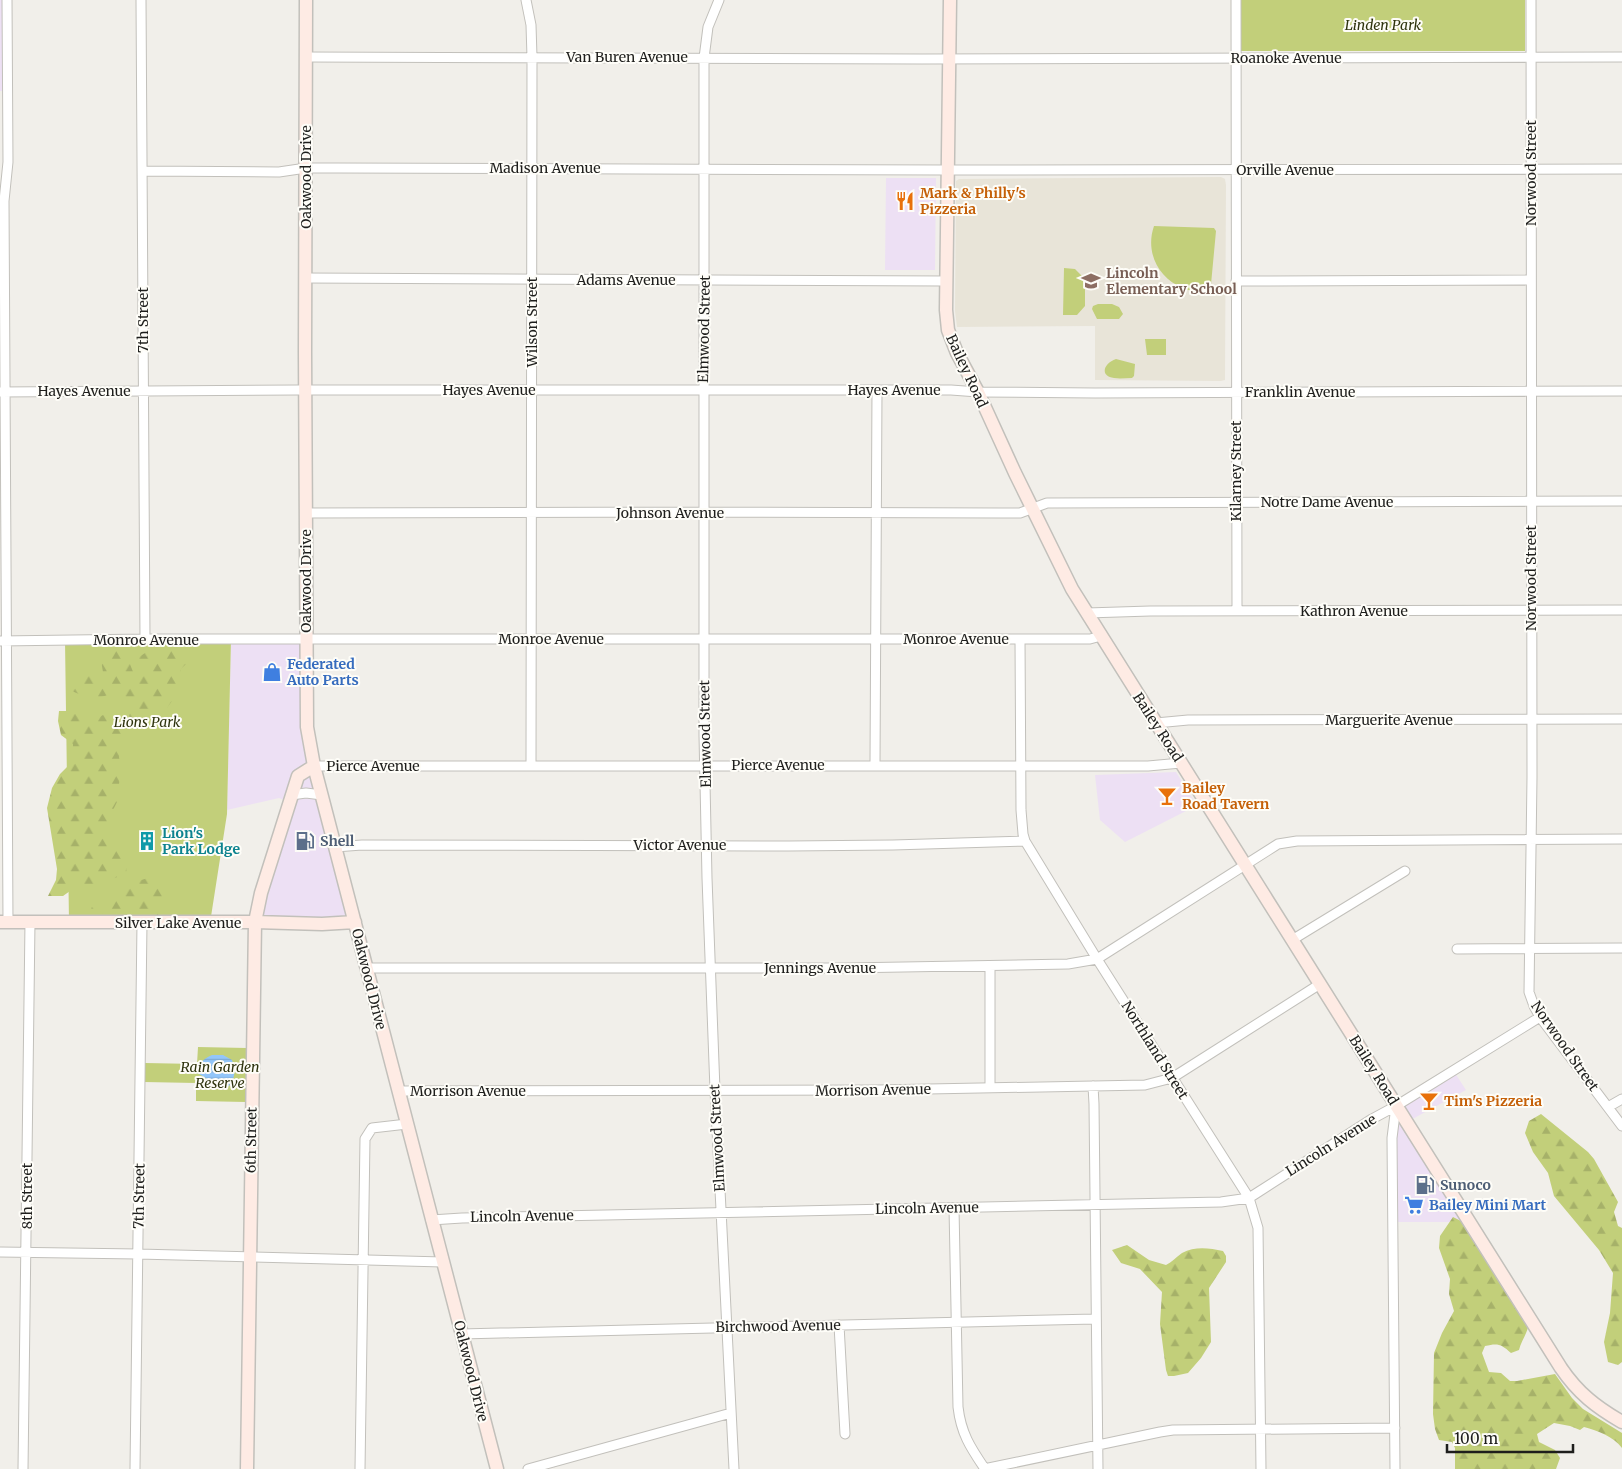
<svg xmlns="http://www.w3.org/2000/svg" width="1622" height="1469" viewBox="0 0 1622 1469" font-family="Merriweather,serif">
<defs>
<pattern id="forest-firs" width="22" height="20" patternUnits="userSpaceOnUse" patternTransform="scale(1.25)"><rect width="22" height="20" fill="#c2cf7a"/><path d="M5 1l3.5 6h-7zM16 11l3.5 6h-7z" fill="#a6b169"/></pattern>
<pattern id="water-rules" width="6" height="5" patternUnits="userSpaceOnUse" patternTransform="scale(1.25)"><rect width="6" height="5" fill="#93c6f9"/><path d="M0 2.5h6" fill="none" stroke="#7eaad5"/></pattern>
</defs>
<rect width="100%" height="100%" fill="#f1efea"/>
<path fill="#ede0f4" d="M0 0H7L8 91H0Z
M886 178H936L935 270H885Z
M231 639H307V727L355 922H255L289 802 279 798 227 810Z
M1176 772 1196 804 1186 811 1125 842 1100 820 1095 775Z
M1453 1070 1466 1090 1407 1122 1467 1218 1456 1222H1393L1396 1106Z"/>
<path fill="#e8e4d8" d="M1221 177 1225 179 1226 185 1225 380 1221 381 1095 380V326L957 327 955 311 956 181 959 179Z"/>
<path fill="#c2cf7a" d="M1241 0H1525V51H1241Z
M1154 226 1214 228 1216 231 1210 295C1201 293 1192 292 1183 288 1158 278 1145 252 1154 226Z
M1064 268 1075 269 1085 279V306L1077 315H1063Z
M1098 304H1112L1119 307 1123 314 1119 319H1097L1092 309 1093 306Z
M1145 339H1166V355H1147Z
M1116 359 1135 364 1134 376 1132 378C1126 378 1120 379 1114 378 1099 376 1104 363 1116 359Z
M231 639 227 814 210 923 69 922 65 641Z
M198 1047 247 1048 246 1102 196 1101V1083L144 1082 145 1063 197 1064Z"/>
<path fill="url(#forest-firs)" d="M107 648C129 651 126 655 134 674L137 669 139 657 148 651 156 659 163 662 167 653 173 649 187 653 189 657 186 664 181 669 180 685 176 689 172 701 166 709 130 719 124 694C112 691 111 695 100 697 90 699 81 695 72 691L73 680 86 678 87 674 90 672 92 675H100L103 672 99 649Z
M59 711H73L77 716 88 723 103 715 141 728 128 738 121 749 119 757 121 767 117 802 101 834 109 841 120 846 128 859 126 873 106 882 96 885 87 887 77 886 63 896H48L56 880 57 869 47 808 52 788 60 774 73 761V744L61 735 58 721Z
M148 878 161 879C164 892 167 903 162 916L134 914H96L91 908 128 884Z
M1541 1114 1588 1152 1594 1159 1618 1202 1614 1212 1618 1226 1622 1228V1362L1618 1365 1608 1362 1604 1342 1610 1313 1613 1273 1599 1250 1554 1196 1548 1173 1533 1152 1525 1133 1529 1121Z
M1453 1217 1463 1222 1528 1327C1526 1336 1521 1341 1519 1350L1511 1353C1501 1344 1498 1343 1485 1346L1482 1353 1489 1372 1501 1373 1510 1381H1517L1555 1374 1572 1398 1583 1409 1622 1433V1448C1613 1436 1598 1431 1584 1427L1580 1430 1570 1426 1554 1423 1537 1434 1539 1442 1555 1450 1560 1458 1556 1469H1455V1448L1452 1442 1439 1440 1435 1429 1433 1414 1434 1353 1442 1333 1454 1311 1449 1294 1450 1279 1439 1248 1440 1236Z
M1127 1245 1149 1260 1166 1265C1172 1262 1176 1257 1182 1253 1195 1246 1209 1248 1223 1251L1226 1256V1262L1209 1288 1211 1342 1201 1358 1188 1373 1174 1376H1168L1166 1370 1160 1324 1162 1292 1140 1269 1121 1263 1112 1250Z"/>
<path fill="url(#water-rules)" d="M212 1055H223L232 1060C236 1070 235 1078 229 1086 218 1091 215 1087 208 1080 205 1077 201 1075 197 1073 197 1063 205 1058 212 1055Z"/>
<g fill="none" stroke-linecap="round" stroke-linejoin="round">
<g stroke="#c2c0bb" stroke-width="11">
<path id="street" d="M7 0 8 162 4 201 8 922
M141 0 145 639
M526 0 531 25 532 57 531 765
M719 0 708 27 704 58V735L707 878 715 1090 734 1469
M1236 0 1237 611
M1531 0 1532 777 1529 992 1534 1006 1540 1017 1622 1126
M306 57 922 59 1622 57
M143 171 279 172 306 168H338L948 170 1622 169
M305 278 947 281
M1236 281 1530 280
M0 392 297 390H951L978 392 1095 393 1622 391
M306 513 703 512 1001 513H1020L1047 503 1622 501
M1087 613 1150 611 1622 610
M1020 639 1021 810 1023 834 1025 841 1097 959 1249 1198 1258 1228 1261 1469
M0 641 145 639H1090L1101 636
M1156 723 1188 720 1622 719
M875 765 877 390
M314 766H1148L1181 763
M291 795 306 793 322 795
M335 847 362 845 789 846 893 845 1025 841
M1292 940 1405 871
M1457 949 1622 948
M990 966V1088
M367 968H846L1068 964 1097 959 1278 844 1297 841 1622 839
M1093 1086 1094 1104 1098 1469
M399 1091 877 1090 1145 1085 1172 1078 1320 984
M1608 1107 1622 1099
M954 1208 958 1407C961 1433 970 1447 985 1469
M431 1220 462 1218 1221 1202 1249 1198 1372 1119 1396 1106 1540 1017
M0 1252 138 1254 443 1262
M839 1325 845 1434
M461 1334 1095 1319
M23 1469 30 922
M135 1469 142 923
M360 1469 365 1139 372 1128 407 1124
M528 1469 731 1413
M984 1469 1160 1432 1173 1430 1395 1428
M1395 1469 1392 1138 1396 1106"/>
</g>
<g stroke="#c2c0bb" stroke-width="15">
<path id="secondary" d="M306 0 305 352 307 727 314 766 497 1469
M950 0 946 310 948 330 957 353 978 392 1015 473 1072 589 1561 1368C1578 1393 1596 1407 1622 1422
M0 922H255L322 924 355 922
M247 1469 255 922 261 893 298 776 314 766"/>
</g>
<use href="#street" stroke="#fff" stroke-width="9"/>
<use href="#secondary" stroke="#feebe4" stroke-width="12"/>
</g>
<defs>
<g id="restaurant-bare" transform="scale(1.5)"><path d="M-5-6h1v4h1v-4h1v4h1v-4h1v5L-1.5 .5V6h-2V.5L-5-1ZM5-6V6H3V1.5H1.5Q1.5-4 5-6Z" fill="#e8710a" stroke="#fefdf8" stroke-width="2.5" paint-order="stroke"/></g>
<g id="school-bare" transform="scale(1.5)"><path d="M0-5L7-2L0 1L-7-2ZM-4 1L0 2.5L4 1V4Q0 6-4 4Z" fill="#8d6e63" stroke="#fefdf8" stroke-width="2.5" paint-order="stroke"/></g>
<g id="shop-bare" transform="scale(1.5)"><path d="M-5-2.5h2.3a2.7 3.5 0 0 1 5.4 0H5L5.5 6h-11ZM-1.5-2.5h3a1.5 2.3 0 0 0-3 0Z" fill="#3f7fe0" stroke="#fefdf8" stroke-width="2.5" paint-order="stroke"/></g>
<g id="bar-bare" transform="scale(1.5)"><path d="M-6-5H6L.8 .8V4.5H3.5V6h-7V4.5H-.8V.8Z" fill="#e8710a" stroke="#fefdf8" stroke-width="2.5" paint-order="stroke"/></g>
<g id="building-bare" transform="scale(1.5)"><path d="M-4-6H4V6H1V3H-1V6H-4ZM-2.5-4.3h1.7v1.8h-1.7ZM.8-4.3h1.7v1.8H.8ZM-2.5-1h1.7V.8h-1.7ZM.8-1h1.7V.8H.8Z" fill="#0f9aa8" stroke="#fefdf8" stroke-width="2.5" paint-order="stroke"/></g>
<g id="fuel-bare" transform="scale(1.5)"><path d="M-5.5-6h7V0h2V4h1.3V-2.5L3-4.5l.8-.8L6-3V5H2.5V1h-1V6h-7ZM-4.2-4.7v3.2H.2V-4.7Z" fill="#5c6f8a" stroke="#fefdf8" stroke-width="2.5" paint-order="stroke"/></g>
<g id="supermarket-bare" transform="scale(1.5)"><path d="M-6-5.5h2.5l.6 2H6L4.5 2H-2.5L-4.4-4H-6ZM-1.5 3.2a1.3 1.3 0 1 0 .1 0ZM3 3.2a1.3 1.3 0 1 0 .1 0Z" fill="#3f7fe0" stroke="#fefdf8" stroke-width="2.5" paint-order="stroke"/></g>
</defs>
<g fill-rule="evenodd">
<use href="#restaurant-bare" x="905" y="201"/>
<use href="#school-bare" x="1091" y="281"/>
<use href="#shop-bare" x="272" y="672"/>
<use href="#bar-bare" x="1167" y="796"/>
<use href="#building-bare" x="147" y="841"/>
<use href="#fuel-bare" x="305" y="841"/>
<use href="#bar-bare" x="1429" y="1101"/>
<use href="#fuel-bare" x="1425" y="1185"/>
<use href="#supermarket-bare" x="1414" y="1205"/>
</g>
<g text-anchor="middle" stroke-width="4" stroke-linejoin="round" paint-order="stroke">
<g font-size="14" font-style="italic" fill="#2e330d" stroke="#fefdf8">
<text x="1383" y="30">Linden Park</text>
<text x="147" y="727">Lions Park</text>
<text x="220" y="1072">Rain Garden<tspan x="220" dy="16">Reserve</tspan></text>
</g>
<g font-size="14" fill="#1e1e1c" stroke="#fefdf8">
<text x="627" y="62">Van Buren Avenue</text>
<text x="1286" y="63">Roanoke Avenue</text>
<text x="545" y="173">Madison Avenue</text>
<text x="1285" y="175">Orville Avenue</text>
<text transform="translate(1531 173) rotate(-90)" y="5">Norwood Street</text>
<text transform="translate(306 177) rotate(-90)" y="5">Oakwood Drive</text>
<text x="626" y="285">Adams Avenue</text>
<text transform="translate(143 320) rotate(-90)" y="5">7th Street</text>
<text transform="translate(532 322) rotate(-90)" y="5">Wilson Street</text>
<text transform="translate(704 329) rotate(-89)" y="5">Elmwood Street</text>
<text transform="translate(967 371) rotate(65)" y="5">Bailey Road</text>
<text x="489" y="395">Hayes Avenue</text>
<text x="894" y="395">Hayes Avenue</text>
<text x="84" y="396">Hayes Avenue</text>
<text x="1300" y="397">Franklin Avenue</text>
<text transform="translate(1236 471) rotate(-90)" y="5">Kilarney Street</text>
<text x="1327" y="507">Notre Dame Avenue</text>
<text x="670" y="518">Johnson Avenue</text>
<text transform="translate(1531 578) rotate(-90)" y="5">Norwood Street</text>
<text transform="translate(306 581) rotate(-90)" y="5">Oakwood Drive</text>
<text x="1354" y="616">Kathron Avenue</text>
<text x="551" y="644">Monroe Avenue</text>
<text x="956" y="644">Monroe Avenue</text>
<text x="146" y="645">Monroe Avenue</text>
<text x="1389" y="725">Marguerite Avenue</text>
<text transform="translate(1158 727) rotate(57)" y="5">Bailey Road</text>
<text transform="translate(705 734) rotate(-91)" y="5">Elmwood Street</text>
<text x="778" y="770">Pierce Avenue</text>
<text x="373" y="771">Pierce Avenue</text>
<text x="680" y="850">Victor Avenue</text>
<text x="178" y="928">Silver Lake Avenue</text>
<text x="820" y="973">Jennings Avenue</text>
<text transform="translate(369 979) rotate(76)" y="5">Oakwood Drive</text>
<text transform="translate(1565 1046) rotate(55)" y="5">Norwood Street</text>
<text transform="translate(1155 1050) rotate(58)" y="5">Northland Street</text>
<text transform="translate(1374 1070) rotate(58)" y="5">Bailey Road</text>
<text transform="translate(873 1090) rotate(-1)" y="5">Morrison Avenue</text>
<text x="468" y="1096">Morrison Avenue</text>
<text transform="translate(717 1138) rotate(-93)" y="5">Elmwood Street</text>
<text transform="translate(251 1140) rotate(-89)" y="5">6th Street</text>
<text transform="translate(1331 1145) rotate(-32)" y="5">Lincoln Avenue</text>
<text transform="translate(27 1196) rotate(-90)" y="5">8th Street</text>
<text transform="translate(139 1196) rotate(-89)" y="5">7th Street</text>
<text transform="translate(927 1208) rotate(-1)" y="5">Lincoln Avenue</text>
<text transform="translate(522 1216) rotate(-1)" y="5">Lincoln Avenue</text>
<text transform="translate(778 1326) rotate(-1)" y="5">Birchwood Avenue</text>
<text transform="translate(471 1371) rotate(76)" y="5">Oakwood Drive</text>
</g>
<g font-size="14" font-weight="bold" fill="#c56008" stroke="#fefdf8" text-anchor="start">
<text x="920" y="198">Mark &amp; Philly's<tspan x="920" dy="16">Pizzeria</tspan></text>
<text x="1182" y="793">Bailey<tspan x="1182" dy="16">Road Tavern</tspan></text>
<text x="1444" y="1106">Tim's Pizzeria</text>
</g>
<g font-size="14" font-weight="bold" fill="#785e54" stroke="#fefdf8" text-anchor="start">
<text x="1106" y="278">Lincoln<tspan x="1106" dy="16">Elementary School</tspan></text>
</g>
<g font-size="14" font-weight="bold" fill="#366cbe" stroke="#fefdf8" text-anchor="start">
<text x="287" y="669">Federated<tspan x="287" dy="16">Auto Parts</tspan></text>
<text x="1429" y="1210">Bailey Mini Mart</text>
</g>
<g font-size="14" font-weight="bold" fill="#0d838f" stroke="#fefdf8" text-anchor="start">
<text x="162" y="838">Lion's<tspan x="162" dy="16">Park Lodge</tspan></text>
</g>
<g font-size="14" font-weight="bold" fill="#4e5e75" stroke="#fefdf8" text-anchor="start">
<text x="320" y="846">Shell</text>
<text x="1440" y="1190">Sunoco</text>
</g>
</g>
<path d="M1447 1444v8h126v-8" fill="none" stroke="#1e1e1c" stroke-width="2.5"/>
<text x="1454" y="1444" font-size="15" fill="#1e1e1c" stroke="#fefdf8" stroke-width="4" paint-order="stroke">100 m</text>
</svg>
